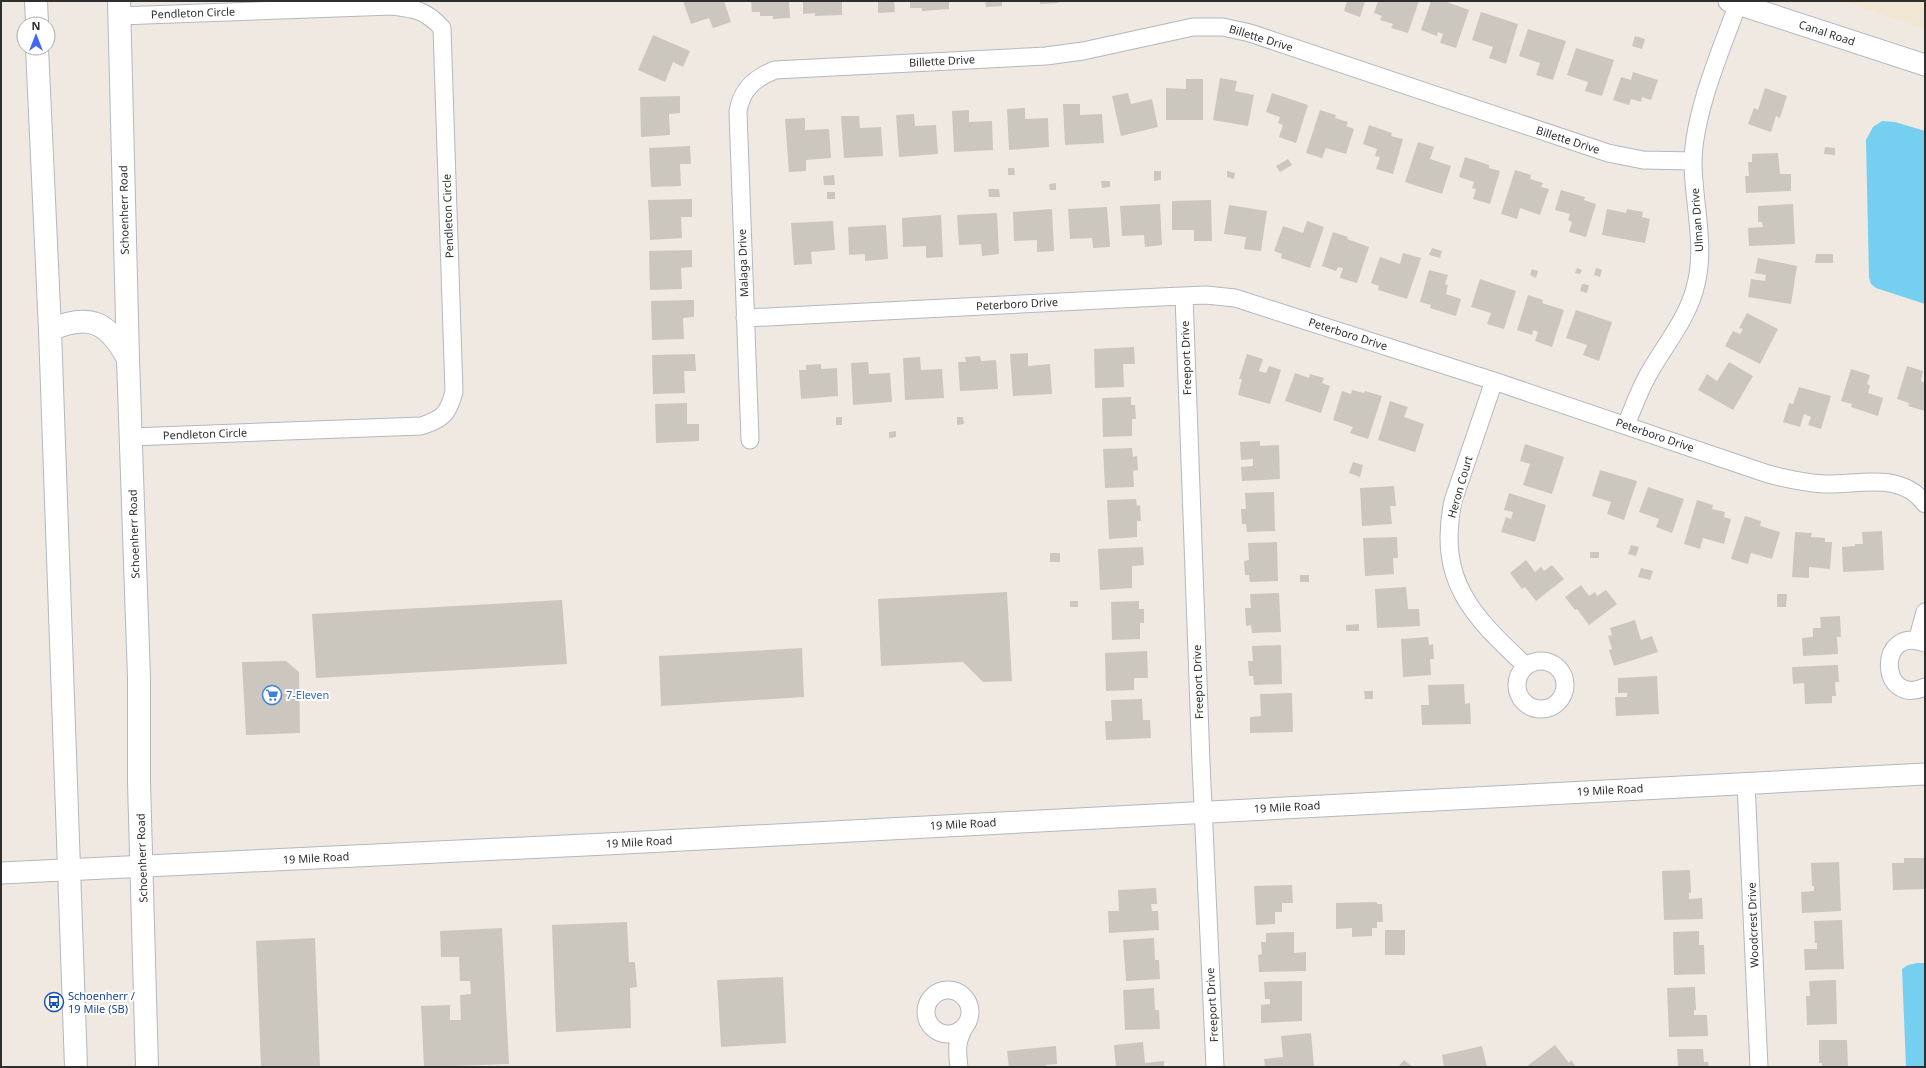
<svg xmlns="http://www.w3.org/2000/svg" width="1926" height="1068" viewBox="0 0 1926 1068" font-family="'Noto Sans',sans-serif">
<rect width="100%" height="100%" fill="#efe9e1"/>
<path fill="#f0e6d1" d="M1842 1H1925V29Z"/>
<path fill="#75cff0" d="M1882 121 1895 122 1925 131V304L1876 288 1871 284 1869 277 1866 140 1873 127Z
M1917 963H1925V1067H1906L1902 969 1908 965Z"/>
<path fill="#cbc7bf" d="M683 1H724L731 22 713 28 709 18 691 24Z
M751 1H789L790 18 773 19V16H760V12H752Z
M803 1H842V15L815 16V13L803 14Z
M878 1H894L895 12 878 13Z
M910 1H949V9L922 11V8H910Z
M985 1H1002V6L986 7Z
M1040 1H1059V3L1040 4Z
M1347 1H1365L1360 17 1344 11Z
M1378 1H1419L1408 33 1391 28 1393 24 1380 20 1382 16 1374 13Z
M1431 1H1444L1469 10 1456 48 1440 43 1443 34 1438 32 1437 36 1421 30Z
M1481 12 1518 24 1506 64 1489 58 1493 47 1472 40Z
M1528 29 1566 41 1553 80 1536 75 1540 63 1519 56Z
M653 35 690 51 683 67 673 62 665 82 638 70Z
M1635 36 1645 39 1642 49 1632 46Z
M1576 48 1614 60 1602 96 1585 91 1588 82 1567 75Z
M1633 72 1658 80 1651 100 1642 97 1641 102 1631 99 1629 105 1613 100 1621 77 1631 80Z
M1220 78 1237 81 1235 91 1254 95 1248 126 1213 120Z
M1186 79H1203V120H1166V88L1186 89Z
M1765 88 1787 96 1780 118 1776 116 1771 132 1748 124 1754 108 1758 110Z
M1128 93 1131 104 1152 99 1158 127 1121 136 1112 96Z
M1272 93 1308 105 1296 143 1279 137 1283 125 1278 123 1280 117 1266 112Z
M680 96V113L669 114 670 135 641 137 640 97Z
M1063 104H1080V115L1102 114 1104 143 1065 145Z
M1025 108V119L1048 118 1049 147 1009 150 1007 109Z
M969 110V122L992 121 993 150 954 152 952 111Z
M1320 110 1336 115 1335 118 1348 122 1346 126 1354 129 1346 154 1326 148 1322 158 1306 153Z
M914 114 915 126 936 125 938 154 899 157 896 115Z
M841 116H859L860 128 881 127 883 156 844 158Z
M805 118V130L829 129 831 158 806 160V171L789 172 785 119Z
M1369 125 1392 133 1391 136 1403 139 1393 174 1376 169 1380 157 1375 156 1377 149 1363 144Z
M1418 142 1434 147 1430 159 1451 166 1442 194 1405 182Z
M690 146 691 164H680L681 186 651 187 649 148Z
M1825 147 1835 148V155L1824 154Z
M1778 153 1780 174H1791V191L1746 193 1745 176H1749L1748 162H1752V154Z
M1465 157 1489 165V168L1500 171 1490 204 1473 199 1476 189 1472 188 1474 182 1459 177Z
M1288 159 1292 165 1280 172 1276 166Z
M1008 168H1014L1015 175H1008Z
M1515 170 1531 175 1530 179 1543 183 1541 187 1549 189 1540 215 1520 208 1517 219 1501 214Z
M1154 171H1161V180L1154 181Z
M1227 171 1235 173 1234 179 1227 177Z
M834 175 835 185H824L823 176Z
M1101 181H1110V187L1102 188Z
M1056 183V190H1050L1049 184Z
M988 189H999L1000 197H989Z
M1561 190 1585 197 1584 200 1596 204 1586 237 1569 232 1572 222 1568 220 1570 214 1555 210Z
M827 192H835V199H827Z
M692 199V217H681L682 238 650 240 648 200Z
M1211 200 1212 241H1194V230H1172V201Z
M1160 204 1162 245 1145 247 1144 235 1122 236 1120 206Z
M1793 204 1795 244 1749 246 1748 228 1763 227 1762 222H1758V206Z
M1229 205 1267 211 1261 251 1244 249 1246 237 1224 234Z
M1107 207 1110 247 1093 248 1092 238 1070 239 1068 209Z
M1052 209 1054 251 1037 252V240L1014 241 1013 212Z
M1607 209 1626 213 1627 209 1643 212 1642 217 1650 219 1645 243 1602 235Z
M997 213 999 254 982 256 981 244 959 245 957 215Z
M941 215 943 257 926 258V246L903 247 902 218Z
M833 221 835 250 811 252 812 264 794 265 791 223Z
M1307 221 1324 227 1310 268 1281 258 1282 254 1274 251 1283 226 1303 233Z
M886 225 888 259 865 261V254L849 255 848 227Z
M1333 232 1348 237 1347 239 1369 247 1357 283 1340 278 1343 268 1338 267 1336 271 1322 266Z
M1432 248 1442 251 1440 258 1429 255Z
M692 250V267L681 268 682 289 650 290 649 251Z
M1403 253 1421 258 1407 299 1378 290 1379 286 1371 283 1380 257 1400 264Z
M1816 254H1833V263H1815Z
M1758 258 1797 266 1791 304 1748 297 1751 279 1765 281 1766 275 1755 273Z
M1577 268 1582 270 1580 274 1575 273Z
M1596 268 1602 270 1600 277 1594 275Z
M1532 269 1538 271 1536 278 1530 275Z
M1429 270 1448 275 1445 284 1448 285 1446 294 1461 299 1456 316 1430 308 1431 305 1420 302Z
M1480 279 1516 291 1504 329 1487 324 1491 313 1471 307Z
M1582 284 1589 285 1587 293 1580 291Z
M1528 295 1543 300 1542 303 1564 310 1552 347 1535 341 1538 332 1533 330 1532 335 1517 330Z
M694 300V317L683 318 684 339 652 340 651 301Z
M1576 310 1612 322 1599 361 1583 355 1587 345 1566 338Z
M1747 313 1778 329 1760 364 1725 346 1733 331 1740 334 1743 329 1739 328Z
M1134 347 1135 364H1123L1124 387 1095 388 1094 349Z
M1028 353V366L1050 364 1052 394 1013 396 1010 354Z
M695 354 696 371H684L685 393 653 394 652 355Z
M1247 354 1263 359 1259 371 1266 373 1269 366 1281 370 1270 404 1238 395 1242 379H1239Z
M980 356 981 361 996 360 998 389 960 391 958 362H966L965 357Z
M920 357 921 370 942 369 944 398 905 400 903 358Z
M868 362 869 374 890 373 892 402 853 405 851 363Z
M1729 362 1753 376 1733 410 1698 390 1707 374 1717 381Z
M821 364V369L837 368 838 396 801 399 799 370H806V365Z
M1907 366 1923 371 1921 381 1925 383V411L1908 406 1909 403 1897 399Z
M1851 369 1870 375 1867 384 1870 385 1868 393 1883 398 1878 416 1851 407 1852 404 1841 401Z
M1295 373 1309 378 1310 374 1324 378 1322 383 1330 386 1321 413 1285 401Z
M1799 387 1831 396 1821 429 1808 425 1811 417 1804 414 1800 427 1783 422 1789 403 1793 404Z
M1352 390 1364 393 1365 391 1382 396 1368 439 1350 433 1353 427 1333 420 1342 391 1351 394Z
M1131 397V405H1135L1136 419H1132V436L1103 437 1102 398Z
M1390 401 1408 407 1404 417 1424 424 1415 452 1378 440Z
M687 403V424H699V441L656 443 655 404Z
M836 417H842V425H836Z
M957 417H963L964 424 957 425Z
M896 431V437L889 438V432Z
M1260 441V446L1279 445 1280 479 1242 481 1241 467 1253 466V459L1241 460 1240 442Z
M1525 444 1564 457 1552 494 1523 485 1530 464 1520 461Z
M1132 448 1133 457 1137 456 1138 470 1133 471 1134 487 1105 488 1103 449Z
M1353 462 1363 465 1360 477 1349 473Z
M1600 470 1637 481 1624 520 1607 514 1611 502 1592 496Z
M1394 486 1396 506H1390L1392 524 1362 526 1360 488Z
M1648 487 1684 499 1672 533 1656 527 1659 519 1639 512Z
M1274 492 1275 531 1247 532 1246 524H1242L1241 509H1246L1245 493Z
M1509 493 1546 505 1535 542 1501 532 1506 517 1511 519 1513 512 1504 510Z
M1136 499 1137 506 1140 505 1141 521H1137V537L1109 539 1107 500Z
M1697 500 1713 505 1712 509 1725 512 1724 517 1731 519 1724 544 1703 538 1700 549 1684 544Z
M1745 516 1761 521 1760 526 1780 532 1772 559 1751 553 1748 564 1731 559Z
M1882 531 1884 570 1843 572 1842 547 1855 546V544H1863L1862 532Z
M1795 532 1812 533 1811 537 1825 538V542H1832L1830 569 1809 567V578L1792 577Z
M1397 537 1398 558H1393L1394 574 1365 576 1363 538Z
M1277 542 1278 581 1250 582 1249 575H1245L1244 561 1249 560 1248 543Z
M1631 545 1639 547 1636 556 1628 554Z
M1143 547 1144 565 1132 566V588L1100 590 1098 549Z
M1590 552H1599V558H1590Z
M1050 553H1060V562H1050Z
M1526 560 1535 572 1541 567 1544 571 1552 565 1564 579 1536 601 1525 587 1522 589 1510 573Z
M1641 568 1653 571 1650 580 1638 577Z
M1300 575H1309V582H1300Z
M1581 585 1589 596 1595 592 1597 596 1606 590 1617 604 1589 625 1577 609 1575 610 1565 597Z
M1406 587 1408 609H1419L1420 626 1377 628 1375 589Z
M1007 592 1012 681 983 682 963 662 881 666 878 599Z
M1279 593 1281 632 1252 633 1251 625 1246 626 1245 608H1251L1250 594Z
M1777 594H1787L1786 607H1777Z
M562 600 567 664 316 678 312 614Z
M1070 601H1078V607H1070Z
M1139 601V609H1144V623H1140V639L1112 640 1111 602Z
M1840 616 1841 637H1837L1838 654 1803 656 1802 638 1813 637V628H1821L1820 617Z
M1635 620 1641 640 1652 636 1658 652 1614 666 1609 650 1612 649 1608 636 1612 635 1610 628Z
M1359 624V631H1346V625Z
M1428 637 1429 645 1433 644 1434 659H1430L1431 675 1403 677 1401 639Z
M1281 645 1282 684 1254 685 1253 676H1249L1248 661H1253L1252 646Z
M802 648 804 697 661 706 659 656Z
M1147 651 1148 678H1134V690L1106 691 1105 653Z
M286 661 299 672 300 733 246 735 242 662Z
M1838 665 1839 682H1835L1836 696H1832V703L1805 704 1804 683 1793 684 1792 667Z
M1657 676 1659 714 1616 716 1615 697H1627V693H1618V678Z
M1464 684 1465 704 1470 703 1471 724 1422 725 1421 705H1429L1428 685Z
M1364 691H1373V699H1365Z
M1292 693 1293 732 1250 733V717L1261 716 1260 694Z
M1142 699 1143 720H1150L1151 738 1106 740 1105 721H1112L1111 700Z
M1904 858H1925V889L1893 890 1892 863H1904Z
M1839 862 1841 911 1802 913 1801 892 1814 891V886H1812L1811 863Z
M1690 870 1691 893H1689V899L1702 898 1703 919 1664 920 1662 871Z
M1292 885 1293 903H1282V912H1275V924L1256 925 1254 886Z
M1156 888 1157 904H1151L1152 911H1158L1159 930 1109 933 1108 911H1119L1118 890Z
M1377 902V904H1382L1383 922H1377V928H1372V936L1352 937V928L1336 929V903Z
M1842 920 1844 969 1805 970 1804 949H1817V943H1815L1814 921Z
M627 922 629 962H635L637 987 630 988 631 1028 556 1032 552 925Z
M502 928 509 1064 424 1067 421 1006 450 1005V1020H461L460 995 471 994 470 981H460L459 957H441L440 931Z
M1385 930H1405V955H1385Z
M1699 931V945H1704L1705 974 1674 975 1673 932Z
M1294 932V953L1306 952V971L1259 972 1258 955 1262 954 1261 942H1266V933Z
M315 938 320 1067H261L256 941Z
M1154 938 1155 960H1159L1160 979 1126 981 1123 940Z
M783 977 786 1043 721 1047 717 980Z
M1836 980 1837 1024 1807 1025 1806 996H1810L1809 981Z
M1302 981V1021L1261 1023V1005L1270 1004V999H1265L1264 982Z
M1695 987 1696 1010H1694V1015H1707L1708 1036 1669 1037 1667 988Z
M1154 988 1155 1010H1159L1160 1029 1125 1030 1123 990Z
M1311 1033 1314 1067H1265L1264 1059 1283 1057 1281 1036Z
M1819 1040H1847L1848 1067H1822V1063H1819Z
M1143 1042 1145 1063 1164 1061V1067H1116L1114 1045Z
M1555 1045 1569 1063 1571 1060 1576 1067H1526Z
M1056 1046 1057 1064 1046 1065V1067H1009L1007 1051Z
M1482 1046 1487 1067H1444L1442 1055Z
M1677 1049H1703L1704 1062H1708L1709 1067H1678Z
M1404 1060 1413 1067H1398Z"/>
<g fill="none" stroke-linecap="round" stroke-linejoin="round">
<g stroke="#b4b7c1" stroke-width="19">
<path id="minor" d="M119 16 392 6C416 9 425 10 442 28L454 392C448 414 443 419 421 426L131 437
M1184 296 1201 763 1215 1067
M745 318 1160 297 1206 295 1235 298 1494 381 1768 474C1787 479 1805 483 1825 484 1859 485 1902 471 1925 504
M1494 381 1453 501C1437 580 1471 615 1526 666
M1626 425C1633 408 1639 391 1648 375 1664 346 1689 317 1696 284 1706 244 1693 202 1693 161 1694 113 1721 49 1738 4
M750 440 738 112C741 90 754 78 775 70L1046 56 1083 51 1193 27H1223L1250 33 1608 153 1643 160 1693 161
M1917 641 1925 612
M1925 643C1876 624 1879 708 1925 687
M1517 685a24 24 0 1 1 48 0a24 24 0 1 1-48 0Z
M1746 783 1759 1067
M926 1012a22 22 0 1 1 44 0a22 22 0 1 1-44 0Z
M959 1067C957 1049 956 1042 965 1026"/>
</g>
<g stroke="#b4b7c1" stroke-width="23">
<path id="tertiary" d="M1729 1 1925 65
M1 873 606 844 1925 774"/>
</g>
<g stroke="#b4b7c1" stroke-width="24">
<path id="secondary" d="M36 1 37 24
M119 1 128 359 139 678V782L147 1067
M37 48 50 330 76 1067
M50 330C89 313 108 321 128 359"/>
</g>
<use href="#minor" stroke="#fff" stroke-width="17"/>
<use href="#tertiary" stroke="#fff" stroke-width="21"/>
<use href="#secondary" stroke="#fff" stroke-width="22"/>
</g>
<defs>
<g id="supermarket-ring" transform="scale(1)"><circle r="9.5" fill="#fff" stroke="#3f7fe0" stroke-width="1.5"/><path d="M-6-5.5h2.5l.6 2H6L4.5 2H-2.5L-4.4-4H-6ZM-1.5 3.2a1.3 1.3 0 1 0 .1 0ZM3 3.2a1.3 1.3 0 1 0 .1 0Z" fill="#3f7fe0"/></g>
<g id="bus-ring" transform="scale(1)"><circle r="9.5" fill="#fff" stroke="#1a4fb4" stroke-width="1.5"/><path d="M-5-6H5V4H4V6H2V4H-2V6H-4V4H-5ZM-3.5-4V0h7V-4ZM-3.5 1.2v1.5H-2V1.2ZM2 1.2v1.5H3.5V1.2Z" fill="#1a4fb4"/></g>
</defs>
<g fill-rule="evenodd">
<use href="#supermarket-ring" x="272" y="695"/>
<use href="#bus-ring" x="54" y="1002"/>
</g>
<g text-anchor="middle" stroke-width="4" stroke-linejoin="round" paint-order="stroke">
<g font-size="11" fill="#2e2e2e" stroke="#fff">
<text transform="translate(193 13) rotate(-2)" y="4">Pendleton Circle</text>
<text transform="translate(1827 33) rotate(18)" y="4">Canal Road</text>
<text transform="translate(1261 38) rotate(17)" y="4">Billette Drive</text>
<text transform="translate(942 61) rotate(-3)" y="4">Billette Drive</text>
<text transform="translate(1568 140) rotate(18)" y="4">Billette Drive</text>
<text transform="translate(124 210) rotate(-91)" y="4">Schoenherr Road</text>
<text transform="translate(448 216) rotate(-92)" y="4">Pendleton Circle</text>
<text transform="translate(1697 220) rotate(-94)" y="4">Ulman Drive</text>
<text transform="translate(743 263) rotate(-92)" y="4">Malaga Drive</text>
<text transform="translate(1017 304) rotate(-3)" y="4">Peterboro Drive</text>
<text transform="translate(1348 334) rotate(18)" y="4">Peterboro Drive</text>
<text transform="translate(1186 358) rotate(-92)" y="4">Freeport Drive</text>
<text transform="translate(205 434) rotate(-2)" y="4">Pendleton Circle</text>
<text transform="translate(1655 435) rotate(19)" y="4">Peterboro Drive</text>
<text transform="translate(1460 487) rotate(-74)" y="4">Heron Court</text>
<text transform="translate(134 534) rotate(-92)" y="4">Schoenherr Road</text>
<text transform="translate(1198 682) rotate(-92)" y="4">Freeport Drive</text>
<text transform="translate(1610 790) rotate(-3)" y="4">19 Mile Road</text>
<text transform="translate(1287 807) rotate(-3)" y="4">19 Mile Road</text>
<text transform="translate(963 824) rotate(-3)" y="4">19 Mile Road</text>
<text transform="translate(639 842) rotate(-3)" y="4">19 Mile Road</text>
<text transform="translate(142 858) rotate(-92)" y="4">Schoenherr Road</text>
<text transform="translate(316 858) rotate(-3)" y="4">19 Mile Road</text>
<text transform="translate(1753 925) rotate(-92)" y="4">Woodcrest Drive</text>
<text transform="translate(1212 1005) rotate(-93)" y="4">Freeport Drive</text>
</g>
<g font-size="11" fill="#366cbe" stroke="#fff" text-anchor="start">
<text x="286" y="699">7-Eleven</text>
</g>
<g font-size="11" fill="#164399" stroke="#fff" text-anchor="start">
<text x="68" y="1000">Schoenherr /<tspan x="68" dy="13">19 Mile (SB)</tspan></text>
</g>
</g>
<rect width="1926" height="1068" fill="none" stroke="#2e2e2e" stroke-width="4"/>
<g transform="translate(36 36)"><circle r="19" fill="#ffffff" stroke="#ababab"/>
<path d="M0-3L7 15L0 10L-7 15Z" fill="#4264fb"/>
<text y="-6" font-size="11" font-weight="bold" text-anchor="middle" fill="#2e2e2e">N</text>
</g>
</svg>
